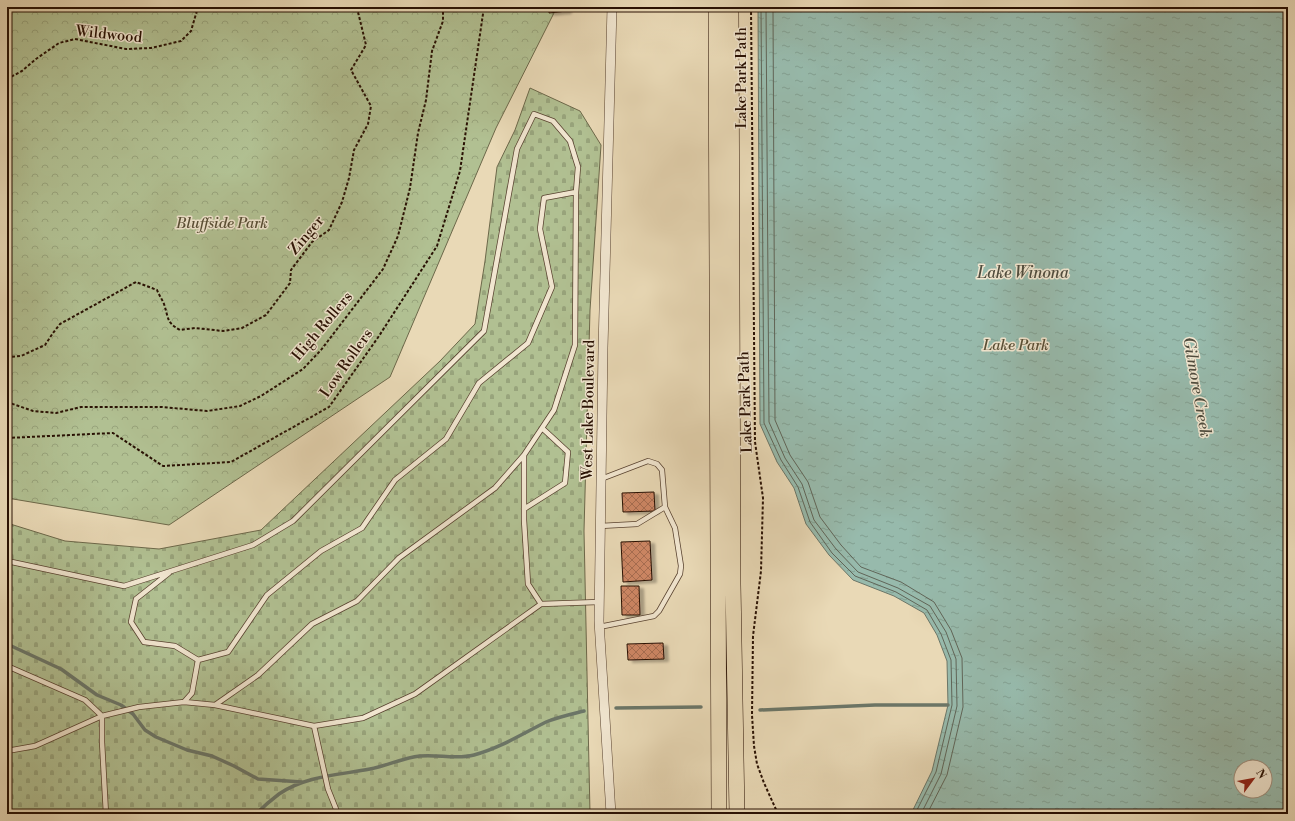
<svg xmlns="http://www.w3.org/2000/svg" width="1295" height="821" viewBox="0 0 1295 821" font-family="'Libre Bodoni',serif">
<defs>
<pattern id="cemetery-stones" width="16" height="16" patternUnits="userSpaceOnUse"><rect width="16" height="16" fill="#b1c092"/><path d="M2 7V4a2 2 0 0 1 4 0v3zM10 15v-3a2 2 0 0 1 4 0v3z" fill="#98a47c"/></pattern>
<pattern id="park-crowns" width="20" height="18" patternUnits="userSpaceOnUse"><rect width="20" height="18" fill="#b1c092"/><path d="M2 6a3 3 0 1 1 6 0M12 15a3 3 0 1 1 6 0" fill="none" stroke="#98a47c"/></pattern>
<pattern id="water-ripples" width="26" height="14" patternUnits="userSpaceOnUse"><rect width="26" height="14" fill="#97baac"/><path d="M2 4q2-2 4 0t4 0M15 11q2-2 4 0t4 0" fill="none" stroke="#829f92"/></pattern>
<pattern id="building-cross-hatch" width="8" height="8" patternUnits="userSpaceOnUse"><rect width="8" height="8" fill="#ce8765"/><path d="M0 0l8 8M0 8l8-8" fill="none" stroke="#a76d51"/></pattern>
<filter id="shadow"><feDropShadow dx="4.5" dy="2.5" stdDeviation="1" flood-color="#0004"/></filter>
</defs>
<rect width="100%" height="100%" fill="#e9d9b6"/>
<filter id="stains"><feTurbulence type="fractalNoise" baseFrequency=".005" numOctaves="4"/><feColorMatrix values="0 0 0 0 .2 0 0 0 0 .09 0 0 0 0 .02 0 0 0 .5 -.17"/></filter>
<radialGradient id="worn" r=".72"><stop offset=".6" stop-color="#630" stop-opacity="0"/><stop offset="1" stop-color="#630" stop-opacity=".3"/></radialGradient>
<path fill="url(#cemetery-stones)" stroke="#6c684a" d="M530 88 580 111 601 145 590 310 584 531 590 814H7V523L65 541 159 549 261 530 440 361 475 324 485 261 497 167 515 130Z"/>
<path fill="url(#park-crowns)" stroke="#6c684a" d="M7 7H557L496 128 390 377 169 525 7 498Z"/>
<path fill="url(#water-ripples)" stroke="#6b7668" fill-rule="evenodd" d="M758 7H1288V814H911L932 771 948 705 947 661 937 635 924 613 894 596 853 580 829 555 806 524 794 488 777 462 760 424ZM1241 767H1265V791H1241Z"/>
<g fill="none" stroke-linecap="round" stroke-linejoin="round">
<path stroke="#606558" stroke-width="1" d="M761 7 764 423 781 460 798 487 810 522 832 553 855 576 896 592 927 610 941 634 951 660 952 705 936 772 915 814
M766 7 769 422 785 458 802 484 814 520 836 549 858 572 898 588 930 606 946 632 956 659 957 706 941 774 921 814
M773 7 775 420 790 455 808 482 820 517 841 545 861 567 901 582 934 602 951 630 962 658 963 707 947 775 927 814"/>
<path stroke="#6b7668" stroke-width="3.5" d="M7 644 61 669 97 695 121 705 133 714 145 730 156 737 187 750 212 756 234 766 258 779 302 782
M616 708 701 707
M760 710 875 705H948
M256 814C263 807 271 800 279 794 305 776 339 775 370 769 387 766 402 758 420 756 438 754 456 760 474 755 500 748 522 734 546 722 558 717 572 714 584 711"/>
</g>
<path fill="url(#building-cross-hatch)" stroke="#281003" filter="url(#shadow)" d="M549 7H567V11L549 13Z
M654 492 655 511 623 512 622 493Z
M650 541 652 580 623 582 621 542Z
M621 586H639L640 615H622Z
M663 643 664 659 628 660 627 644Z"/>
<g fill="none" stroke-linecap="round" stroke-linejoin="round">
<g stroke="#584230" stroke-width="6">
<path id="service" d="M524 509 565 483 568 452 542 428
M600 526 637 524 665 507
M7 561 124 586 253 545 293 521 484 331 517 149 534 114 553 121 570 141 578 167 576 192 575 345 554 410 524 455V520L528 584 541 604
M169 573 136 599 131 622 144 642 175 646 198 660 192 693 184 702
M599 627 654 616 659 611 680 574 681 566 675 528 665 507 662 470 657 464 648 461 601 479
M198 660 228 652 267 595 321 551 362 528 395 480 446 439 479 383 528 343 552 287 540 229 544 198 576 192
M7 666 85 700 102 716V742L106 814
M215 705 258 675 312 624 357 601 399 558 495 488 524 455
M314 726 328 789 338 814
M7 751 35 746 102 716 139 707 184 702 215 705 314 726 363 718 415 694 541 604 599 602
M406 814 409 813 428 814"/>
</g>
<g stroke="#584230" stroke-width="10">
<path id="minor" d="M611 814 599 621 603 348 612 7"/>
</g>
<g stroke="#281003" stroke-width="16">
<path id="trunk" d="M716 7 719 814
M731 7 733 584 737 814"/>
</g>
<path stroke="#281003" stroke-width="2" stroke-dasharray="3 2" stroke-linecap="butt" d="M751 7 755 442 763 498 761 571 753 636 752 715 754 746 757 764 764 783 778 814
M7 79 22 71 36 59 59 43 75 39 126 49 151 48 181 41 191 31 198 7
M7 357 21 356 45 345 53 333 60 324 136 282 157 290C159 295 162 299 164 304 169 319 166 322 180 330L195 328 223 331 242 328 266 315 290 283 291 270 312 242 329 230 342 202 349 178 354 150 368 124 371 106 351 70 366 45 358 12V7
M7 402 33 411 56 413 81 407H162L207 411 240 406 261 396 303 369 321 350 383 269 398 236 410 188 418 133 426 100 432 51 443 21V7
M7 438 113 433 163 466 231 462 329 407 379 336 437 246 460 171 484 7"/>
<use href="#service" stroke="#f1e6d0" stroke-width="4.5"/>
<use href="#minor" stroke="#f1e6d0" stroke-width="9"/>
<use href="#trunk" stroke="#e9d9b6" stroke-width="15"/>
</g>
<g text-anchor="middle" stroke-width="3" stroke-linejoin="round" paint-order="stroke">
<g font-size="15" fill="#281003" stroke="#f1e6d0">
<text transform="translate(109 34) rotate(6)" y="5">Wildwood</text>
<text transform="translate(741 78) rotate(-90)" y="5">Lake Park Path</text>
<text transform="translate(306 235) rotate(-50)" y="5">Zinger</text>
<text transform="translate(322 326) rotate(-50)" y="5">High Rollers</text>
<text transform="translate(346 363) rotate(-55)" y="5">Low Rollers</text>
<text transform="translate(745 402) rotate(-92)" y="5">Lake Park Path</text>
<text transform="translate(588 410) rotate(-89)" y="5">West Lake Boulevard</text>
</g>
<g font-size="15" font-style="italic" fill="#584e35" stroke="#f1e6d0">
<text x="222" y="228">Bluffside Park</text>
<text x="1016" y="350">Lake Park</text>
</g>
<g font-size="16" font-style="italic" fill="#4f4c3e" stroke="#f1e6d0">
<text x="1023" y="278">Lake Winona</text>
<text transform="translate(1198 387) rotate(80)" y="6">Gilmore Creek</text>
</g>
</g>
<rect width="1295" height="821" fill="none" stroke="#e9d9b6" stroke-width="24"/>
<rect x="8" y="8" width="1279" height="805" fill="none" stroke="#281003" stroke-width="2"/>
<rect x="12" y="12" width="1271" height="797" fill="none" stroke="#281003"/>
<g transform="translate(1253 779) rotate(58)"><circle r="19" fill="#f1e6d0" stroke="#a1907e"/>
<path d="M0-3L7 15L0 10L-7 15Z" fill="#8f2418"/>
<text y="-6" font-size="11" font-weight="bold" text-anchor="middle" fill="#281003">N</text>
</g>
<rect width="100%" height="100%" filter="url(#stains)"/>
<rect width="100%" height="100%" fill="url(#worn)"/>
</svg>
